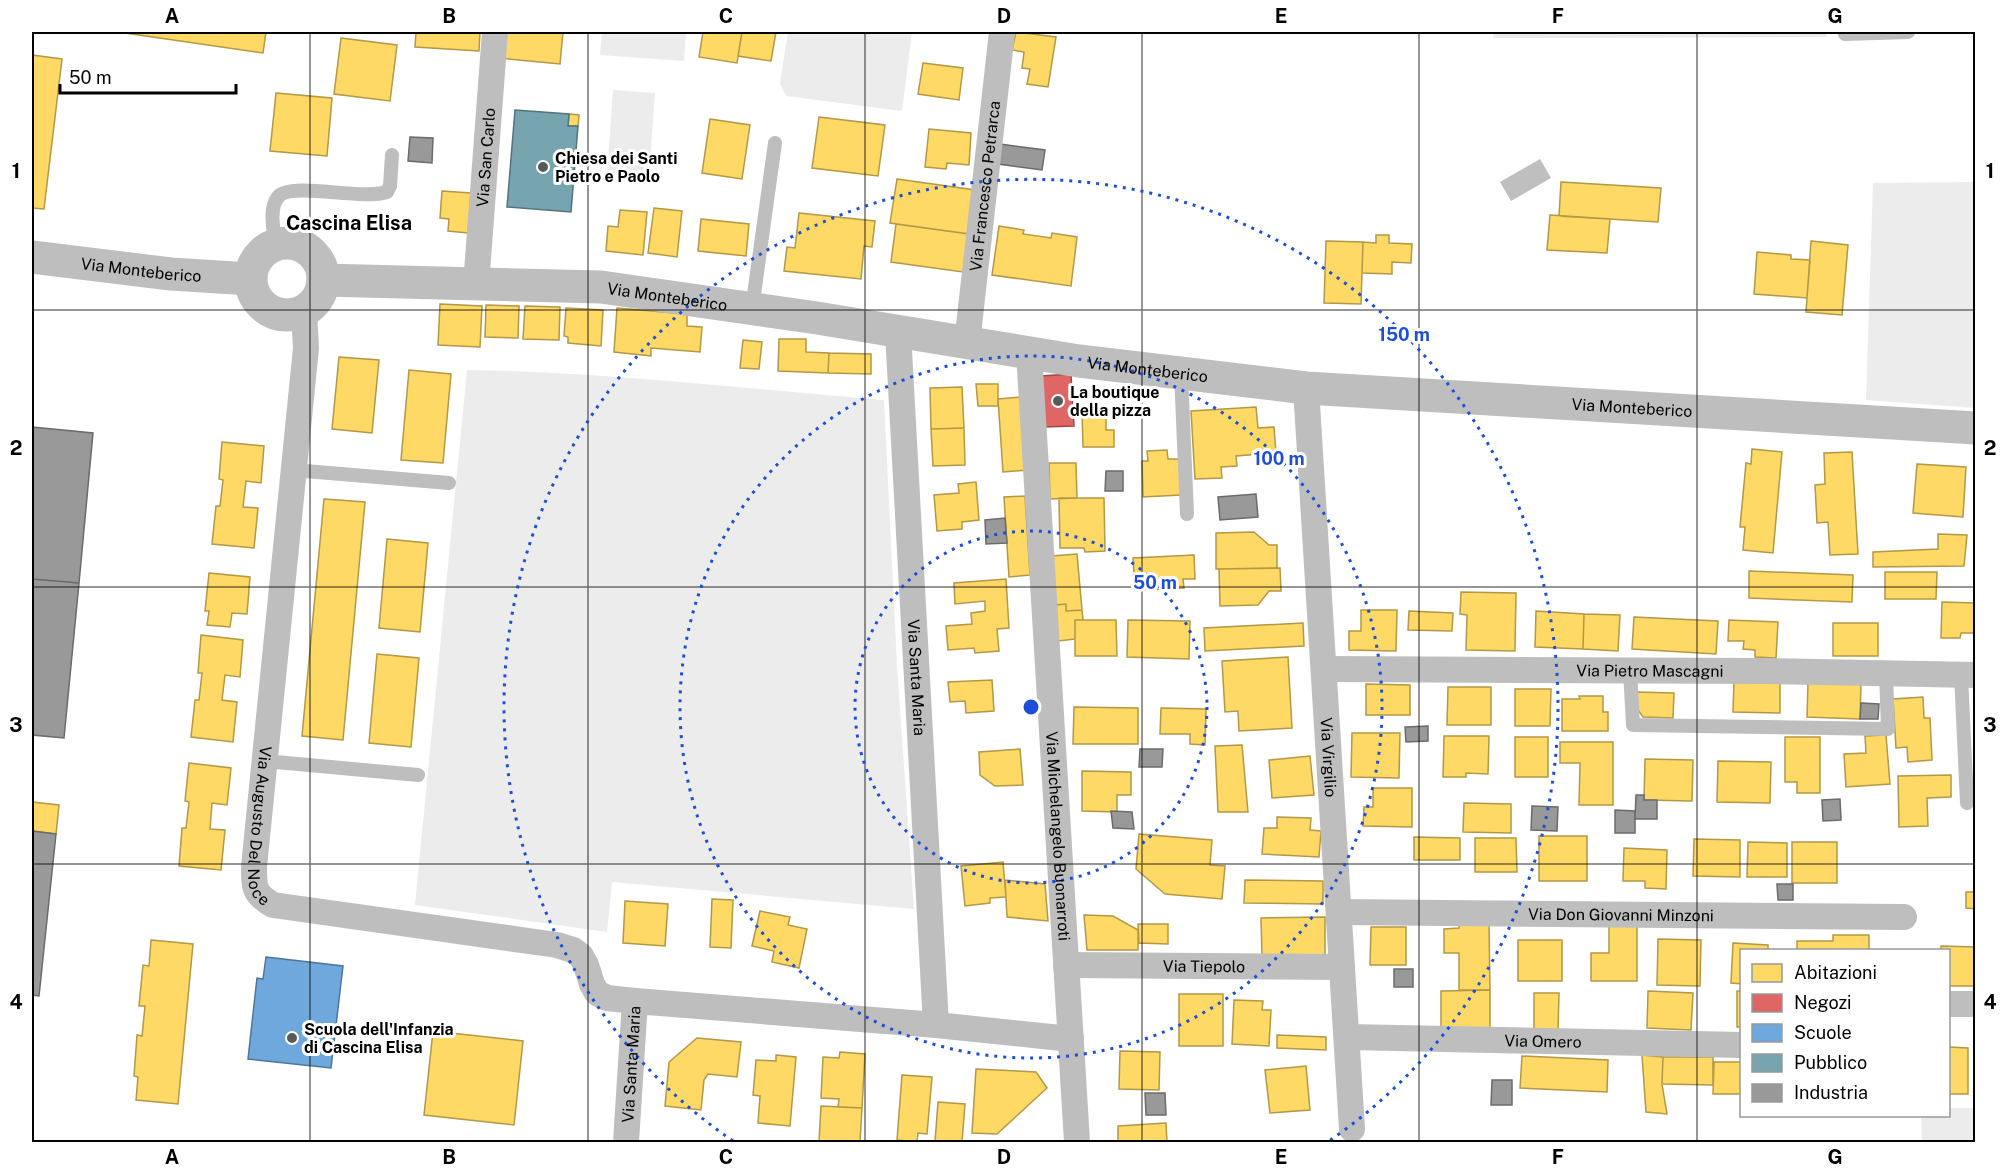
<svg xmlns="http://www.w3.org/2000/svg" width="2007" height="1174" viewBox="0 0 2007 1174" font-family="'Public Sans',sans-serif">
<rect width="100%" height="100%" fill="#fff"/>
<path fill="#ececec" d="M602 32H686L684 61 600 55Z
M788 32H912L902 111 786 96 780 83Z
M1494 32H1826L1827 37 1493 38Z
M613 90 655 93 649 176 607 173Z
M1975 182V408L1866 400 1873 183Z
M467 370C606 372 745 389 884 400L897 666 914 909 612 882 607 932 415 905Z
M1949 1108H1975V1142H1922L1921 1116H1948Z"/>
<path fill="#bfbfbf" d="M1540 159 1551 178 1511 201 1500 182Z"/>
<path fill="#ffd966" stroke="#b29847" stroke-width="1.5" d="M118 32H266L263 53Z
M416 32H480L479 51 415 47Z
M502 32H563L560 64 499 58Z
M703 32H742L737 63 699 57Z
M742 32H776L771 61 738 56Z
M1016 32 1056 37 1048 87 1027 84 1030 69 1022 68 1024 52 1012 50Z
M341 38 397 45 390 101 334 94Z
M32 55 62 59 44 209 32 208Z
M923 63 963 68 959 100 918 94Z
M276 93 332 98 327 156 270 151Z
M569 114 579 115 578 126H568Z
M819 117 885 125 878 176 812 168Z
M710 119 750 125 742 179 702 173Z
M929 129 971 133 969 165 947 163 946 169 925 167Z
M897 179 975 190 969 234 890 223Z
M1561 182 1661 188 1658 222 1559 216Z
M442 191 471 193 468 233 448 231 449 219 440 218Z
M654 208 682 211 677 257 648 253Z
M620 210 647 212 643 255 606 251 608 226 618 227Z
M799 213 875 221 872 247 864 246 861 279 784 271 787 247 795 248Z
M1550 215 1610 219 1607 253 1547 250Z
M701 219 749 224 746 256 698 251Z
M896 224 969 234 963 272 891 262Z
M999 226 1024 230 1023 234 1051 238 1052 233 1077 237 1071 286 992 275Z
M1376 235H1389V243L1412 244 1411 263 1392 262V274L1362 273 1363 242 1376 243Z
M1326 241 1363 242 1361 304 1324 303Z
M1811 241 1848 245 1842 315 1806 312Z
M1757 252 1791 255V259L1810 260 1807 298 1754 294Z
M440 304 482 306 480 347 438 345Z
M486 305 519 306 518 338 485 337Z
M525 306 560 307 559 340 523 339Z
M566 308 603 310 601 346 568 343V337L564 336Z
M617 308 687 314V326L702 327 700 352 651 348V356L614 352Z
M779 339H806V352L829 353 828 373 778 371Z
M743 340 762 342 759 369 740 368Z
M829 353 871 354V374L828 373Z
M339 357 379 360 372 433 332 429Z
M409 370 451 374 443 463 401 460Z
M976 384H998V406H978Z
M962 387 964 428 931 429 930 388Z
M1022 397 1027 470 1003 472 998 399Z
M1256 407 1258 428 1274 427 1276 453 1236 456 1237 466 1221 467 1222 478 1195 479 1191 411Z
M1106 410V430H1114V447H1083L1082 411Z
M964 428 965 465 933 466 931 429Z
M222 442 264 446 261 483 246 481 243 507 258 508 254 548 212 544 216 506H220L223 480 219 479Z
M1752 449 1782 452 1773 553 1743 550 1745 527H1740L1746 463 1751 464Z
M1167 450 1168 459H1179L1181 495 1143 497 1142 461H1148L1147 451Z
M1852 452 1858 554 1830 555 1828 522 1817 523 1815 485 1825 484 1824 453Z
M1049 463H1076L1077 498 1050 499Z
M1917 464 1966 467 1963 517 1913 513Z
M976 482 979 520 962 522V529L937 531 934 495 959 493 958 484Z
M1025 496 1030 575 1009 577 1004 497Z
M1059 498H1104L1105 551 1085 552 1084 548H1060Z
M324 499 365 502 343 740 302 736Z
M1254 532 1269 545H1277V568L1216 569V533Z
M1938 534 1967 535 1964 566 1873 567V552L1938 549Z
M387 539 428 543 420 632 379 628Z
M1077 554 1082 610 1066 611V604L1056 605 1052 556Z
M1194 555 1195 579H1183L1184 588 1135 590 1133 558Z
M1280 568 1281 591H1269L1258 605 1220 606 1219 569Z
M1749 571 1853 575 1852 602 1749 598Z
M1885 572H1937L1936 599H1885Z
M209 573 250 577 247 614 232 613 230 627 207 625 209 611H205Z
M1006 579 1009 628 997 629 999 651 975 653 974 648 948 650 946 626 972 624 971 613 985 611V601L955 604 954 583Z
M1461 592 1516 593 1515 651 1466 650 1467 615 1460 614Z
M1942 602 1976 603V633H1961L1960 638H1941Z
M1066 604V611L1082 610 1083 620H1075V639L1058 641 1056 605Z
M1361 610H1397L1396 651 1349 650V631H1361Z
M1409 611 1453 613 1452 631 1408 630Z
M1536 611 1584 614 1583 649 1535 647Z
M1584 614 1620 615 1618 651 1583 649Z
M1634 617 1718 621 1716 654 1632 649Z
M1075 620H1116L1117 656H1075Z
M1128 620 1190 621 1189 659 1127 657Z
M1729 620 1778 622 1776 658 1755 657V650L1743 649 1744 641H1728Z
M1303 623 1304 646 1205 651 1204 628Z
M1833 623H1878V656H1833Z
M201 635 243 640 240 677 225 675 222 700 237 702 233 742 191 737 195 700H199L202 673H198Z
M377 654 419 658 411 747 369 743Z
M1288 657 1292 728 1239 731 1238 711 1225 712 1222 661Z
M992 680 994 711 966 713 965 701 950 702 948 682Z
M1734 681 1780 683V713L1733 712Z
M1808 682 1861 684 1860 719 1807 717Z
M1366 684 1410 685V715H1366Z
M1448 687H1491V725H1447Z
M1515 689H1551L1550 726H1515Z
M1637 692 1674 693 1673 718 1643 717 1636 707Z
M1579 696H1603V712H1608V731H1562V699H1580Z
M1923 697 1924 718H1930L1932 760 1908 762 1907 747 1896 748 1893 699Z
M1074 707 1138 708V744H1073Z
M1161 708 1206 709 1205 745 1190 744V734H1160Z
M1352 733H1400L1399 778 1351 777Z
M1886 735 1890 784 1846 787 1844 754 1866 753 1865 736Z
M1444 736H1489L1488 774 1466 773V777H1443Z
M1515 737H1548V777H1515Z
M1785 737H1820V793H1797V782H1785Z
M1560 742H1613V805H1579L1580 763H1560Z
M1242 745 1248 812H1218L1215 746Z
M1020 749 1023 785 995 786 980 775 979 752Z
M1310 756 1314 795 1272 798 1269 760Z
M1645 759 1693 760 1692 801 1644 800Z
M1718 761 1771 762 1770 803 1717 802Z
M189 763 231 768 227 805 212 803 210 829 225 830 221 870 179 866 182 828H186L189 802 185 801Z
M1082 771 1131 772V795H1117V812L1082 811Z
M1951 775V797L1927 798 1928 826 1899 827 1898 776Z
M1373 788H1412V827L1363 826 1364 807H1373Z
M32 802 59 805 56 834 32 831Z
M1464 803 1511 804V833L1463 832Z
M1277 817 1311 818 1310 830 1321 831 1319 857 1262 854 1264 828H1277Z
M1139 834 1212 840 1210 865 1225 866 1222 899 1165 894 1136 869Z
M1539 836H1587V881H1539Z
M1414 837 1460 838V860H1414Z
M1475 838H1516L1517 872H1475Z
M1694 839 1740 840V877L1693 876Z
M1748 842 1787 843V877H1747Z
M1792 842H1837V883H1792Z
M1624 848 1667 850 1666 889 1645 888V881H1623Z
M1003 862 1006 897 990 898V903L965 906 961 866Z
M1005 880 1045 884 1048 921 1007 917Z
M1245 880 1323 881V904L1244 903Z
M1966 892H1976V909L1966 908Z
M712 899 733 900 731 948 710 947Z
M625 901 668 904 665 946 623 943Z
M760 911 790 917 788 925 807 929 799 968 772 962 774 951 752 946Z
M1084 915 1113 916 1138 930V950H1087Z
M1325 917V956L1262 957 1261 918Z
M1138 924H1168V944L1139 943Z
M1459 924H1489L1490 990H1459V953H1444V929L1459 928Z
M1609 925 1637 926V981H1591V953H1609Z
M1371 927H1406V965H1370Z
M1833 935H1869V950H1797V941H1833Z
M1658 939 1701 940 1700 986 1657 985Z
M151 940 193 944 178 1104 136 1100 138 1077 134 1076 137 1035 142 1036 145 1006H139L143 965 149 966Z
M1518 940H1562V981H1518Z
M1733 943 1768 945V950H1742V984L1731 983Z
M1941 946 1976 947V986H1948V950H1941Z
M1490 990V1031H1441V991Z
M1648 991 1693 993 1691 1030 1647 1028Z
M1737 991H1742V1027H1737Z
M1534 993H1559L1558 1031H1534Z
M1179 994H1223V1046H1179Z
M1234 1000 1263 1001 1262 1010H1271L1269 1046 1232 1044Z
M433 1031 523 1041 514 1125 424 1115Z
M1277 1035 1326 1037V1050L1277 1048Z
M697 1038 741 1042 737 1077 708 1074 704 1080 701 1110 665 1106 669 1062Z
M1948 1047 1968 1048V1094H1948Z
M1120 1051 1160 1052 1159 1090 1119 1089Z
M840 1052 865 1054 862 1108 838 1107 839 1099 821 1098 823 1057 839 1058Z
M776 1055 796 1057 790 1126 758 1123 760 1096 753 1095 756 1060 776 1061Z
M1642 1055 1663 1057 1662 1084 1667 1114 1646 1112Z
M1522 1056 1608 1060 1607 1092 1520 1088Z
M1663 1057H1713V1085L1662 1084Z
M1714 1062H1742V1094H1713Z
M1306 1066 1310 1110 1270 1113 1265 1070Z
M976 1069 1036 1072 1047 1088 997 1134 972 1133Z
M902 1075 932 1077 927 1134 918 1133 917 1142 897 1140Z
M938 1102 965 1104 962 1142H935Z
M821 1106 862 1108 860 1142H819Z
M1166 1123 1167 1142H1118V1126Z"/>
<path fill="#e06666" stroke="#9d4747" stroke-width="1.5" d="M1071 374 1074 426 1044 427 1041 376Z"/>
<path fill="#6fa8dc" stroke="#4e769a" stroke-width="1.5" d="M266 957 343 966 331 1068 248 1059 257 978 263 979Z"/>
<path fill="#76a5af" stroke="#53747a" stroke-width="1.5" d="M515 110 569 114 568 126H578L571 212 507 207Z"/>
<path fill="#999" stroke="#6b6b6b" stroke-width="1.5" d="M410 137 433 138 432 163 408 161Z
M1000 144 1045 150 1042 170 998 164Z
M32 427 93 433 79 583 32 579Z
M1106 471H1123V491H1105Z
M1256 494 1258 517 1220 520 1218 497Z
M1005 518 1007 543 986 544 985 520Z
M32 579 79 583 64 738 32 735Z
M1861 703 1879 704 1878 719H1860Z
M1428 726V741L1406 742 1405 727Z
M1140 749H1163L1162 767H1139Z
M1636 795H1644V800H1657V819H1635Z
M1840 799 1841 820 1823 821 1822 800Z
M1532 806 1558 807 1557 831 1531 830Z
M1615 810 1635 811V833H1615Z
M1111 811 1132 812 1134 829 1113 828Z
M32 831 56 834 39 996 32 995Z
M1777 884H1793V900H1778Z
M1394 969H1413V987H1394Z
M1492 1080H1512V1105H1491Z
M1145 1093H1165L1166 1115H1146Z"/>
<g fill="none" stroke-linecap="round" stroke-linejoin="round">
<path stroke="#bebebe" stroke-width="14" d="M1845 34 1908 32
M277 245C273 232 268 205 280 195 297 183 361 200 387 192L390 186 392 155
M752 309 775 143
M1181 373 1187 514
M293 470 449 483
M1630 670 1633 725 1888 729 1886 673
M1961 675 1967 803
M265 761 418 775"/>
<g stroke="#bebebe" stroke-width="26">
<path id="s1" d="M476 285 495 32"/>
<path id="s2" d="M304 311 306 348 254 867C254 888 254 894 273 905L557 945 573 950 581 956 586 965 592 984 597 993 607 998 635 1001"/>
<path id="s3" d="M898 332 936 1025"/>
<path id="s4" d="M967 343 1002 32"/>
<path id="s5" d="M1029 353 1077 1142"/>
<path id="s6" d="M1306 388 1352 1129"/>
<path id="s7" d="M1324 669 1762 671 1976 675"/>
<path id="s8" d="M1339 912 1904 917"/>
<path id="s9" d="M1066 965 1342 967"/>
<path d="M1948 1004H1976"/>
<path id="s10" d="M1347 1037 1742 1045"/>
<path id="s11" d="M626 1142 635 1001 936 1025 1071 1039"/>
</g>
<g stroke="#bebebe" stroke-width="33">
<circle cx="287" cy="279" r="36"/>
<path id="s12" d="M32 257 171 274 250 279"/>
<path id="s13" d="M323 280 601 287 817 318 1079 361 1306 388 1976 428"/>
</g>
</g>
<path fill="none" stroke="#000" stroke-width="1.5" stroke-opacity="0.55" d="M310 32V1142M588 32V1142M865 32V1142M1142 32V1142M1419 32V1142M1697 32V1142M32 310H1976M32 587H1976M32 864H1976"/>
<g fill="none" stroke="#1d4ed8" stroke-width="3" stroke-dasharray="3 6">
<circle cx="1031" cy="707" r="176"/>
<circle cx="1031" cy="707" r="351"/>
<path d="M733 1141A527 527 0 1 1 1329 1141"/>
</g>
<g fill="#595959" stroke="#fff" stroke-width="2">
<circle cx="543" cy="167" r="6"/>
<circle cx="1058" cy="401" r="6"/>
<circle cx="292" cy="1038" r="6"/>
</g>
<g text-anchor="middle" stroke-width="6" stroke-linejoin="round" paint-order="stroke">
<g font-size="16" fill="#000" stroke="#fff">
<text dy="6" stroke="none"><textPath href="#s1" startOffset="128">Via San Carlo</textPath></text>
<text dy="6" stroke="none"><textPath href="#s4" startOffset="158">Via Francesco Petrarca</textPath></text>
<text dy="6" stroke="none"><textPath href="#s12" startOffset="110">Via Monteberico</textPath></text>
<text dy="6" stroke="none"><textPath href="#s13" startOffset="345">Via Monteberico</textPath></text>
<text dy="6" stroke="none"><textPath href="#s13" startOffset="831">Via Monteberico</textPath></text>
<text dy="6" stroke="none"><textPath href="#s13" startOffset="1317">Via Monteberico</textPath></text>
<text dy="6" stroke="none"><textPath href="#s7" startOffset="326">Via Pietro Mascagni</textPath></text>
<text dy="6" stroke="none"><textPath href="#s3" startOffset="346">Via Santa Maria</textPath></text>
<text dy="6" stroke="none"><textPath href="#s6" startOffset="370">Via Virgilio</textPath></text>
<text dy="6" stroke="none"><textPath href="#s2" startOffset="518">Via Augusto Del Noce</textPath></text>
<text dy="6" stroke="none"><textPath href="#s5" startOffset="484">Via Michelangelo Buonarroti</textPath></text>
<text dy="6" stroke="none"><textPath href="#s8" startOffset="282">Via Don Giovanni Minzoni</textPath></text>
<text dy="6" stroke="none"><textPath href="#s9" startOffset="138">Via Tiepolo</textPath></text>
<text dy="6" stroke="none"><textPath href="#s10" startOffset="196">Via Omero</textPath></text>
<text dy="6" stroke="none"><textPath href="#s11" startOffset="78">Via Santa Maria</textPath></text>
</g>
<g font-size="16" font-weight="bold" fill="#000" stroke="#fff" text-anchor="start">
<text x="555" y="164">Chiesa dei Santi<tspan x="555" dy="18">Pietro e Paolo</tspan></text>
<text x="1070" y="398">La boutique<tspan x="1070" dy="18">della pizza</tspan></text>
<text x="304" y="1035">Scuola dell'Infanzia<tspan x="304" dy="18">di Cascina Elisa</tspan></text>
</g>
<g font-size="20" font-weight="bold" fill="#000" stroke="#fff">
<text x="349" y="230">Cascina Elisa</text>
</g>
</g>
<circle cx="1031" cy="707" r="9" fill="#1d4ed8" stroke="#fff" stroke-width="3"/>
<g font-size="18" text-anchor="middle" font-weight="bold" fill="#1d4ed8" stroke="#fff" stroke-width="6" stroke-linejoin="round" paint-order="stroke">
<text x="1404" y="341">150 m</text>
<text x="1279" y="465">100 m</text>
<text x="1155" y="589">50 m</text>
</g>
<rect width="2007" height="1174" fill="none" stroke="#ffffff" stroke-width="66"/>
<rect x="1740" y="949" width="210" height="168" fill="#ffffff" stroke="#999999" stroke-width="1.5"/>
<rect x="1752" y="964" width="30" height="18" fill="#ffd966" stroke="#999999" stroke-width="1.5"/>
<text x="1794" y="979" font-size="18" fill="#000000">Abitazioni</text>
<rect x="1752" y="994" width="30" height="18" fill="#e06666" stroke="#999999" stroke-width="1.5"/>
<text x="1794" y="1009" font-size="18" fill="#000000">Negozi</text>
<rect x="1752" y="1024" width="30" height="18" fill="#6fa8dc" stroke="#999999" stroke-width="1.5"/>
<text x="1794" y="1039" font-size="18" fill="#000000">Scuole</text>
<rect x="1752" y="1054" width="30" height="18" fill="#76a5af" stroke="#999999" stroke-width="1.5"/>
<text x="1794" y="1069" font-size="18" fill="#000000">Pubblico</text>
<rect x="1752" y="1084" width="30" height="18" fill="#999999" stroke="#999999" stroke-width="1.5"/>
<text x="1794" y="1099" font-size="18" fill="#000000">Industria</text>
<path d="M60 84v9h176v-9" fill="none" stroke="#000000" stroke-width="3"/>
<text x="69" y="84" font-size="18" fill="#000000" stroke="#ffffff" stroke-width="4.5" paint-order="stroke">50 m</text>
<rect x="33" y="33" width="1941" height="1108" fill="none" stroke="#000" stroke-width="2"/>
<g font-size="20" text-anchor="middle" font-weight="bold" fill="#000">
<text x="172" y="23">A</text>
<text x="449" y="23">B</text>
<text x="726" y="23">C</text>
<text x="1004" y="23">D</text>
<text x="1281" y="23">E</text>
<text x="1558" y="23">F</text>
<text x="1835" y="23">G</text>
<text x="16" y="178">1</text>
<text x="1990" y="178">1</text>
<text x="16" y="455">2</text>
<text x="1990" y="455">2</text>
<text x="16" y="732">3</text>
<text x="1990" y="732">3</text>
<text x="16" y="1009">4</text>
<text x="1990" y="1009">4</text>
<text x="172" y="1164">A</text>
<text x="449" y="1164">B</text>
<text x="726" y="1164">C</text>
<text x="1004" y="1164">D</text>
<text x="1281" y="1164">E</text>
<text x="1558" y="1164">F</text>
<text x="1835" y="1164">G</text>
</g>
</svg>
